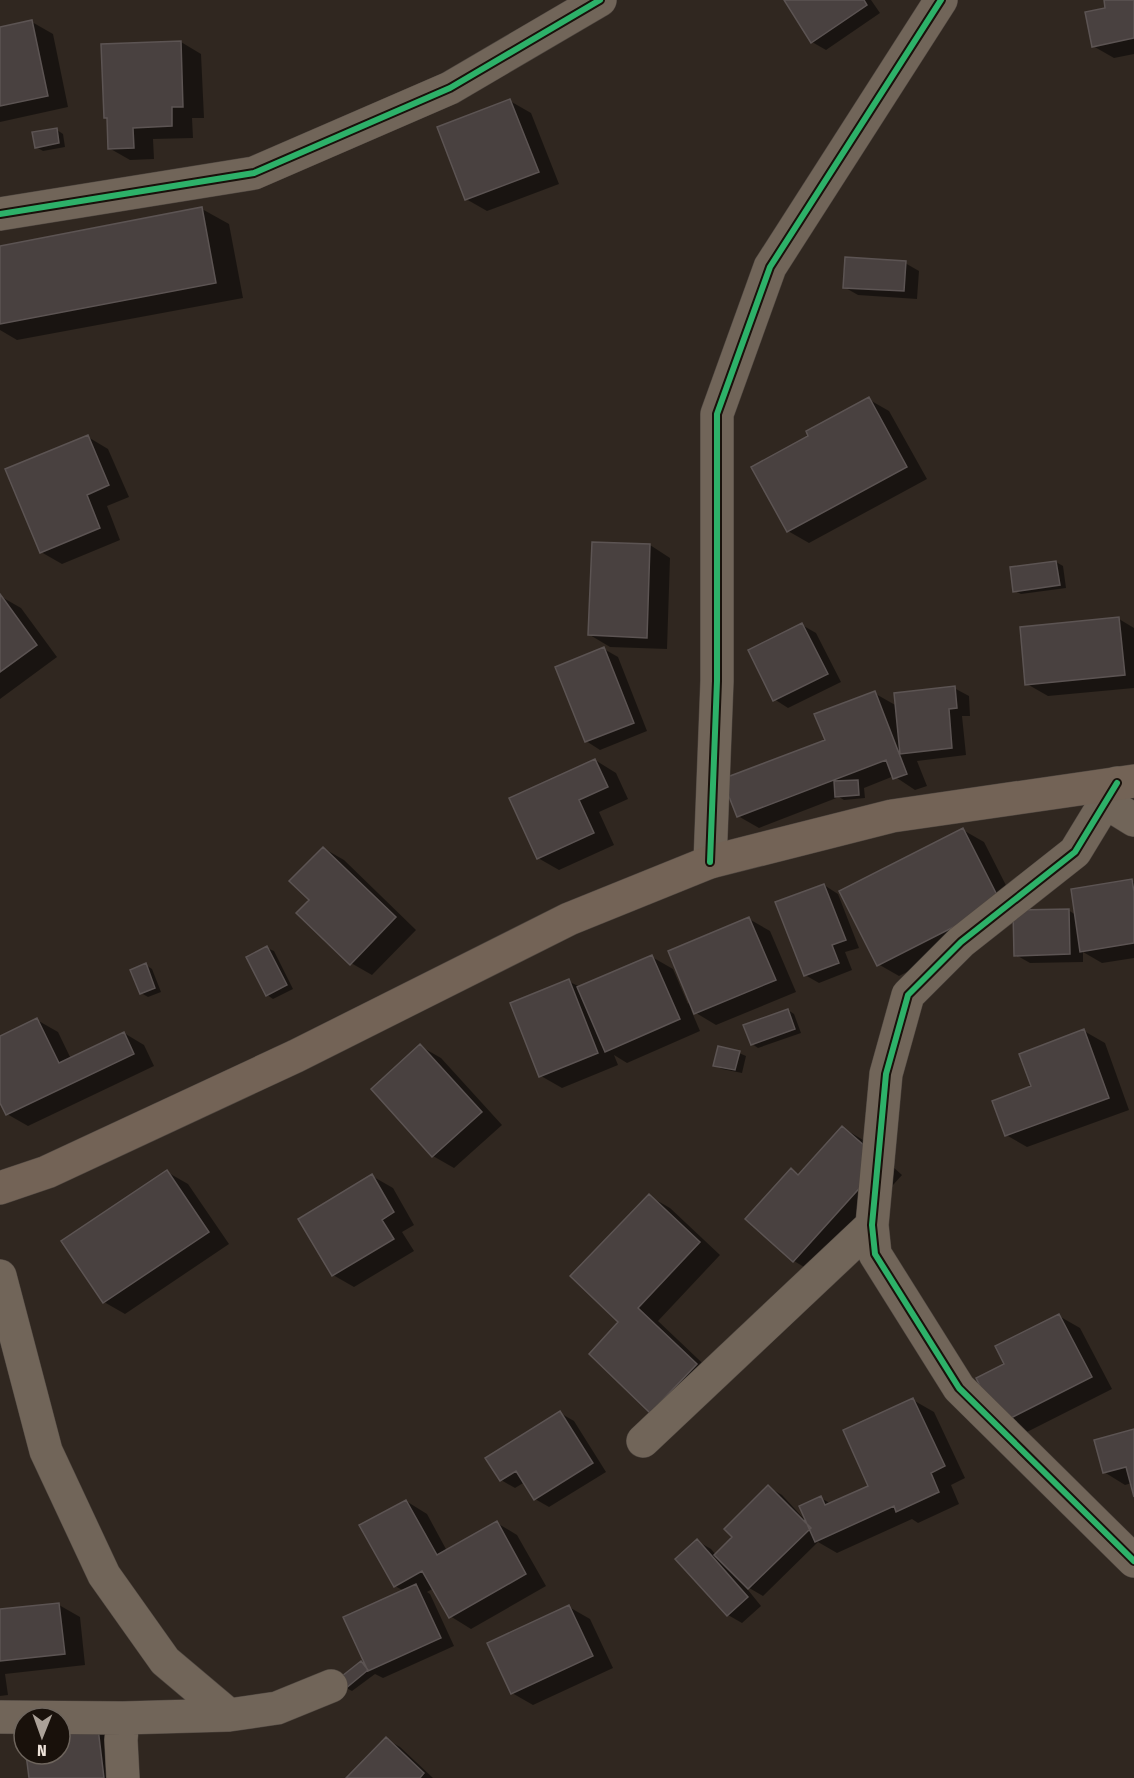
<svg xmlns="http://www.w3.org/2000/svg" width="1134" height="1778" viewBox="0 0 1134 1778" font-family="'Fira Sans Condensed',sans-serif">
<rect width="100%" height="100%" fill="#302720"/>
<path fill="#0007" d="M785 0H871L880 13 826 50 812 42Z
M1105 0H1134V54L1114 58 1093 46 1107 9Z
M32 22 53 34 68 107 0 122V29Z
M181 42 201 54 204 118H192L193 138 153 139 154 159 130 160 109 148Z
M510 101 531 113 559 184 487 211 466 199Z
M57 130 63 134 65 147 43 151 36 147Z
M202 209 229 224 243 298 17 340 0 330V247Z
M905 263 919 271 917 299 858 295 844 287Z
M868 399 889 411 927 479 809 543 788 531Z
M88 437 108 449 129 497 107 506 120 540 62 564 41 552Z
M650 545 670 558 667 649 610 647 590 635Z
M1056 562 1063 566 1066 588 1021 594 1015 591Z
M0 596 21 608 57 657 0 699Z
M1119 619 1134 628V688L1048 696 1027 684Z
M802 625 816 633 841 682 788 708 774 699Z
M604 649 618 657 647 731 600 750 586 741Z
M954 688 969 696 970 716H962L966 755 917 761 927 786 915 790 894 776 864 788 865 798 844 800 839 797 759 828 738 816 827 741 874 693 897 706Z
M595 760 616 773 628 799 599 812 614 845 559 870 538 858Z
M963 830 984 842 1019 911 1068 910 1076 915 1132 881 1134 882V958L1102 963 1083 952V962L1030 963 1016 955 1015 918 899 976 878 964Z
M323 848 344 860 416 930 372 975 351 963 311 900Z
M824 885 838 894 859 948 845 952 852 970 819 983 805 975Z
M749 919 770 931 796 992 716 1025 691 1010 700 1031 627 1063 614 1055 618 1065 562 1088 541 1076 568 981 580 987 652 957 673 969 688 1004Z
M267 948 274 951 293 989 273 999 267 995Z
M146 965 152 969 161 992 148 997 141 993Z
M788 1010 794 1014 801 1033 758 1048 752 1044Z
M37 1020 58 1032 71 1059 124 1033 144 1045 154 1066 28 1126 7 1114 0 1099V1038Z
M1084 1031 1105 1043 1129 1110 1027 1147 1006 1135 1033 1087Z
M420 1046 441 1058 502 1125 454 1168 433 1156Z
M739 1053 746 1056 742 1073 722 1069 715 1065Z
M843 1128 863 1140 902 1175 814 1273 794 1261 791 1170 800 1175Z
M167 1172 188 1184 229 1244 125 1314 104 1302Z
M372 1176 393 1188 414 1225 402 1232 414 1251 354 1287 333 1275Z
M649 1196 670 1208 720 1255 658 1321 717 1377 651 1411 621 1322Z
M1059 1316 1080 1328 1112 1389 1021 1435 1000 1423 1006 1364Z
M913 1400 934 1412 965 1478 951 1485 959 1504 918 1523 912 1519 837 1553 818 1542 763 1596 744 1585 761 1606 742 1623 728 1615 697 1541 711 1549 716 1555 734 1537 768 1487 782 1495 807 1522 821 1498 831 1504 870 1486Z
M560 1413 574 1421 606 1472 549 1507 535 1499 525 1482 515 1488 501 1480Z
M1134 1431V1491L1132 1483 1125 1485 1104 1472Z
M406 1501 427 1514 447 1551 497 1523 517 1535 546 1586 471 1629 450 1616 434 1588 427 1592 430 1594 454 1646 383 1678 375 1674 352 1691 346 1688 361 1663 368 1667 404 1591 395 1586Z
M59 1605 80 1617 85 1665 5 1674 8 1695 0 1696V1611Z
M569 1607 590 1619 613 1668 533 1705 512 1693Z
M98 1730 119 1742 123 1778H31L28 1754H60Z
M386 1739 400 1747 433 1778H348Z"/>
<path fill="#494140" stroke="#5c5453" stroke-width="1.5" d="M784 0H864L867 5 811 43Z
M1104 0H1134V38L1092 47 1085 12 1105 8Z
M32 20 48 96 0 106V27Z
M181 41 183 107H172V126L133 128 134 148 108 149 107 118H104L101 44Z
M510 99 539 172 465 200 437 127Z
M57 128 59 143 35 148 32 132Z
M202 207 216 283 0 324V246Z
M845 257 906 261 904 291 843 288Z
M869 397 907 467 787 532 751 467 808 436 806 431Z
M88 435 109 485 87 495 100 528 40 553 5 469Z
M592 542 650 544 647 638 588 635Z
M1056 561 1060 585 1013 592 1010 567Z
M0 594 37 645 0 672Z
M1119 617 1125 675 1025 685 1020 627Z
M802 623 828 674 773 701 748 650Z
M604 647 634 723 585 742 555 667Z
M955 686 957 708 949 709 952 748 900 754 894 693Z
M875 691 907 774 893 779 886 760 737 817 722 779 825 740 814 714Z
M595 759 608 787 579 800 594 833 537 859 509 798Z
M858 780 859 795 835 797 834 781Z
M963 828 1001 903 877 966 839 891Z
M323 847 396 917 350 965 296 913 309 900 289 881Z
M1132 879 1134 892V943L1080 952 1071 889Z
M824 884 846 940 832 945 839 963 804 976 775 902Z
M1069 909 1070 954 1014 956 1013 910Z
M749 917 776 980 694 1014 668 951Z
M267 946 287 985 266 996 246 957Z
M652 955 680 1019 605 1052 577 987Z
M146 963 155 988 140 994 130 970Z
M569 979 598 1053 539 1077 510 1003Z
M788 1009 795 1029 751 1045 743 1025Z
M37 1018 59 1063 124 1032 134 1054 6 1115 0 1103V1036Z
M1084 1029 1109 1098 1005 1136 992 1101 1031 1086 1019 1054Z
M420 1044 482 1112 432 1157 371 1089Z
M718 1046 740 1051 735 1070 713 1066Z
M842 1126 883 1162 793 1262 745 1219 791 1168 798 1175Z
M167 1170 209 1232 103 1303 61 1241Z
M372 1174 394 1212 382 1220 394 1239 332 1276 298 1219Z
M649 1194 700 1242 638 1308 697 1364 650 1413 589 1354 618 1322 570 1276Z
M1059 1314 1092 1377 999 1424 976 1378 1004 1364 995 1346Z
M913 1398 945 1466 931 1473 939 1492 896 1512 894 1506 815 1542 799 1506 821 1496 825 1505 868 1486 843 1430Z
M560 1411 593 1463 534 1500 516 1471 500 1481 485 1458Z
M1134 1429V1497L1126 1467 1103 1473 1094 1440Z
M768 1485 811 1528 748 1589 714 1555 732 1537 724 1529Z
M406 1500 437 1555 497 1521 526 1574 449 1618 422 1571 394 1587 359 1525Z
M697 1539 748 1597 727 1616 675 1559Z
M416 1584 441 1638 368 1671 343 1617Z
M59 1603 65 1654 0 1661V1609Z
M569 1605 593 1656 511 1694 487 1643Z
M361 1661 368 1670 345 1689 337 1680Z
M98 1728 104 1778H29L26 1754H60V1732Z
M386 1737 424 1773 420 1778H346Z"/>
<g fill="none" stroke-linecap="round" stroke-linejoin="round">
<g stroke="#4d453f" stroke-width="34">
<path id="minor" d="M0 214 254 173 450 88 600 0
M1117 783 1075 852 961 942 908 995 886 1074 872 1225 875 1254 959 1388 1134 1561
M1105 802 1134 820
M710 862 717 681V414L770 267 941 0
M0 1276 46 1451 104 1575 165 1661 229 1715 277 1708 331 1686
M643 1441 872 1225
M0 1717 123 1718 121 1740 123 1778
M123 1718 229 1715"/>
</g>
<g stroke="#4d453f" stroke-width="34">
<path id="major" d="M0 1188 47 1172 296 1056 569 919 710 862 892 816 1134 781"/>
</g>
<use href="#minor" stroke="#716559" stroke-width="33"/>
<use href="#major" stroke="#736356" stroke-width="33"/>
<g stroke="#19110b" stroke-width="10">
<path id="cycleway" d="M0 214 254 173 450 88 600 0
M1117 783 1075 852 961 942 908 995 886 1074 872 1225 875 1254 959 1388 1134 1561
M710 862 717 681V414L770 267 941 0"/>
</g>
<use href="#cycleway" stroke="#2db169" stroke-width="6"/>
</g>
<g transform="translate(42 1736) rotate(181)"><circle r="28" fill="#19110b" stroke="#6e655d" stroke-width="1.5"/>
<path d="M0-4.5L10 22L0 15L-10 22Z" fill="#aba198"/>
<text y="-9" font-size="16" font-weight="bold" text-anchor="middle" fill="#ede2d9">N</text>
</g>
</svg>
